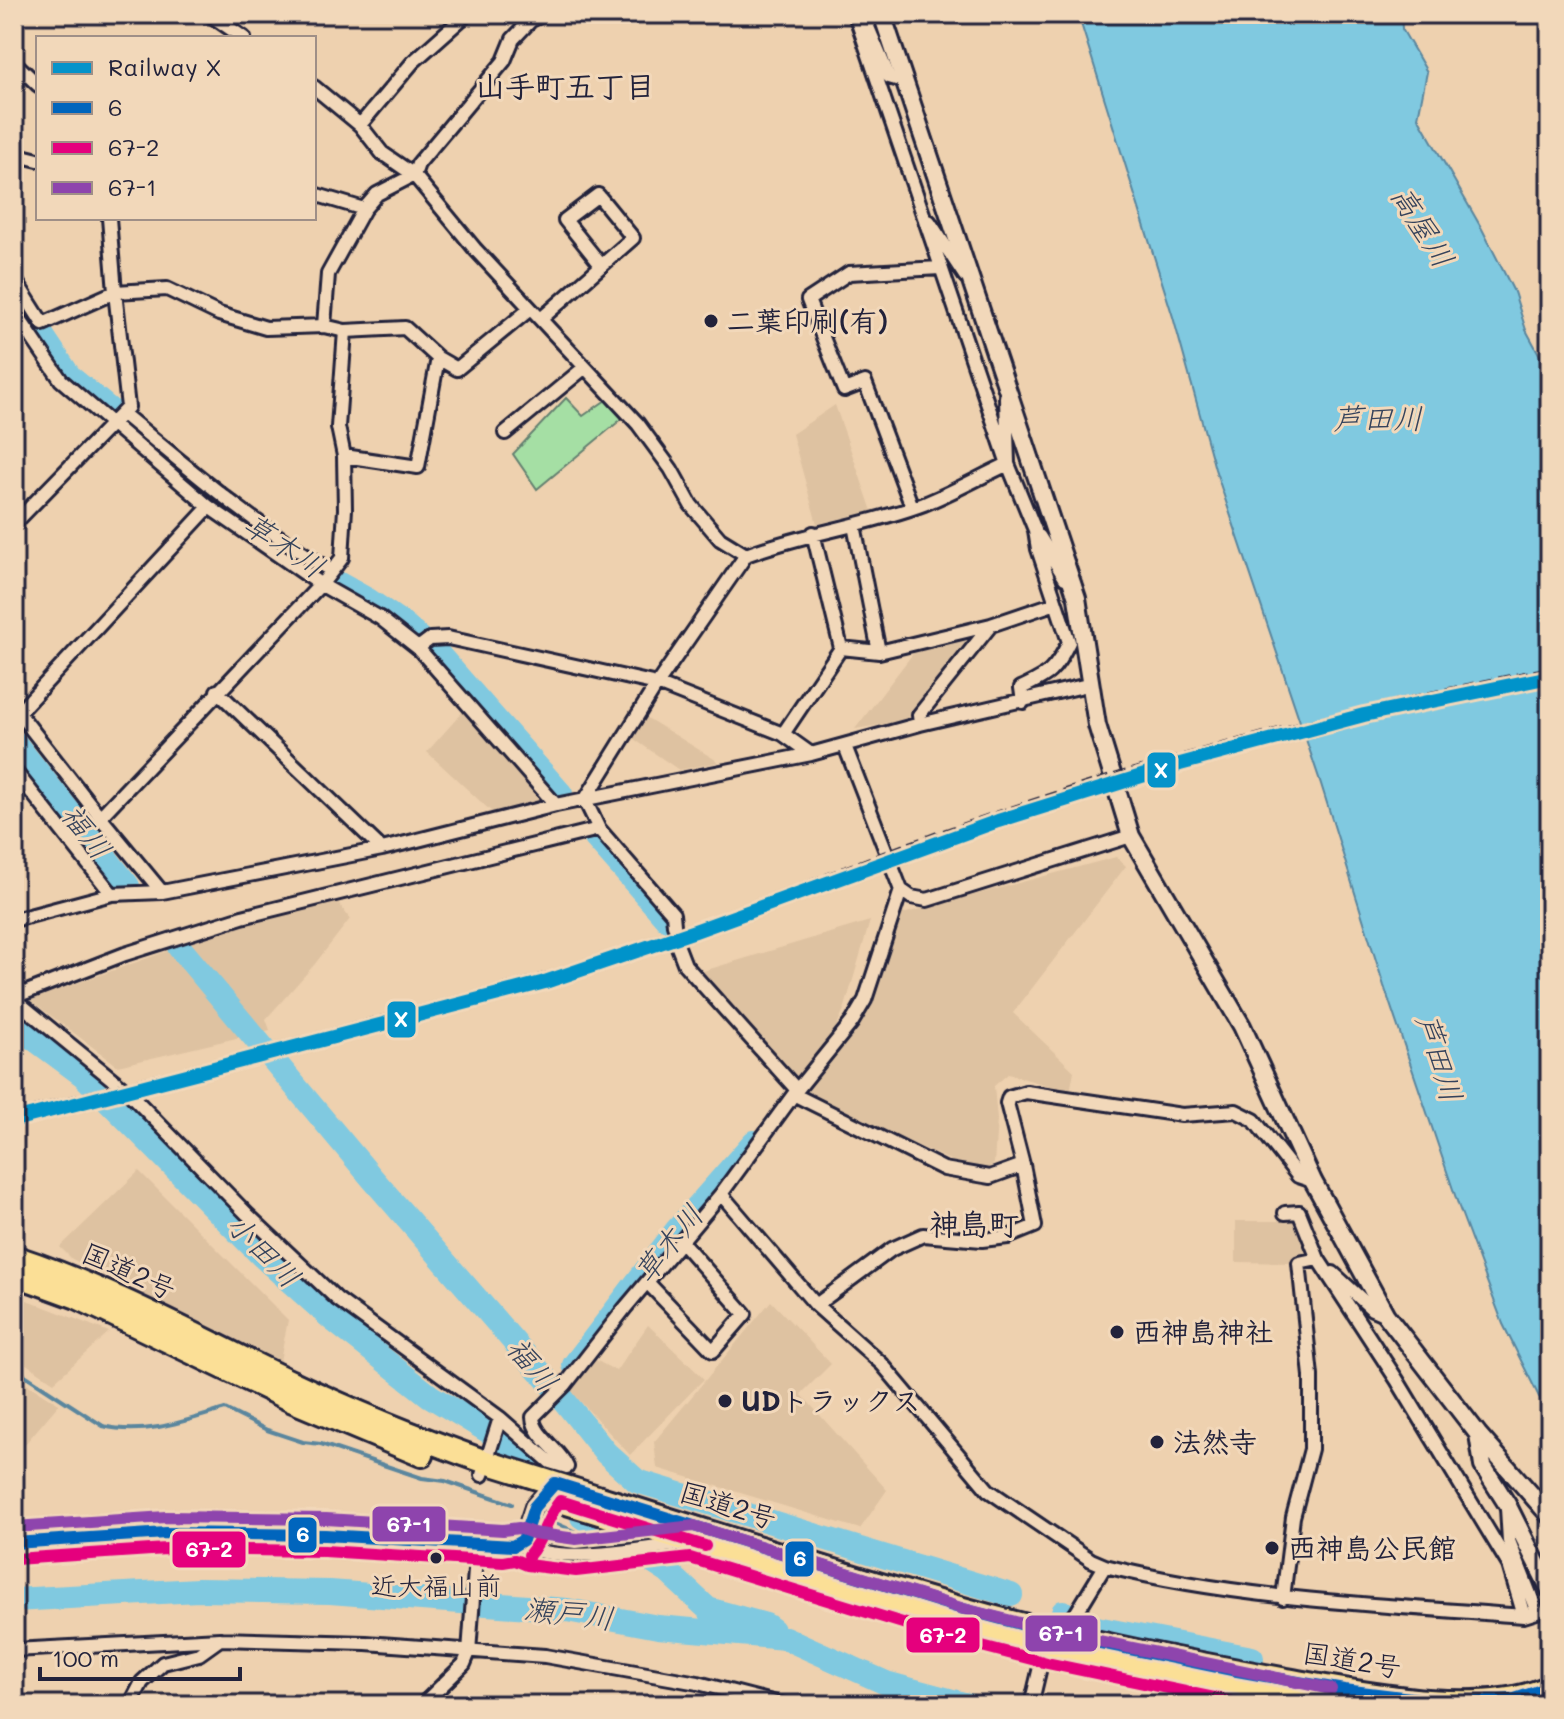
<svg xmlns="http://www.w3.org/2000/svg" width="1564" height="1719" viewBox="0 0 1564 1719" font-family="Mali,'Klee One',sans-serif">
<rect width="100%" height="100%" fill="#eed1af"/>
<filter id="ink" filterUnits="userSpaceOnUse"><feTurbulence type="fractalNoise" baseFrequency=".0125" numOctaves="2"/><feDisplacementMap in="SourceGraphic" scale="16" xChannelSelector="R" yChannelSelector="G"/><feConvolveMatrix kernelMatrix="1 2 1 2 8 2 1 2 1" color-interpolation-filters="sRGB"/></filter>
<g filter="url(#ink)">
<path fill="#dec2a1" d="M835 405 872 511 817 524 792 434Z
M980 630 911 720 855 729 921 643Z
M466 708 541 794 538 804 494 814 427 752Z
M644 716 719 762 679 770 631 737Z
M1116 857 1126 866 1013 1013 1074 1071 1070 1092 1008 1074 994 1086 997 1120 994 1164 985 1169 967 1168 806 1094 850 1038 864 1013 891 917Z
M335 898 350 919 314 965 266 1019 270 1030 118 1066 30 1000 218 933Z
M870 921 845 1007 835 1030 789 1085 690 975Z
M139 1171 288 1320 280 1361 72 1259 60 1247Z
M1236 1221H1295L1306 1243V1254L1297 1263 1236 1262Z
M14 1295 109 1332 54 1382 14 1356Z
M771 1301 831 1364 801 1394 887 1490 860 1529 657 1468 654 1442Z
M648 1325 704 1379 630 1455 569 1389 592 1358 616 1371Z
M14 1376 59 1404 14 1457Z"/>
<path fill="#a5dfa4" stroke="#648070" stroke-width="2" d="M566 398 583 416 606 400 623 418 537 489 513 454Z"/>
<path fill="#80c9e0" stroke="#5a869e" stroke-width="2" d="M1078 14H1401L1402 29 1427 72 1418 117 1482 229 1514 292 1526 330 1550 374V1419L1503 1324 1459 1207 1384 986 1321 784 1215 469 1173 317Z"/>
<g fill="none" stroke-linecap="round" stroke-linejoin="round">
<path stroke="#5a869e" stroke-width="4" d="M14 1368 103 1426C145 1436 185 1421 225 1409L267 1430 303 1442 321 1444 422 1478 445 1481 512 1504
M553 1522 613 1548
M632 1555 659 1566"/>
<path stroke="#80c9e0" stroke-width="24" d="M14 293 70 377 257 531 318 572 368 600 400 622 439 655 561 794
M14 742 128 886
M595 837 668 920
M179 947 372 1178 554 1388 606 1453 637 1481 1011 1595
M14 1024 83 1075 262 1256 332 1319 430 1396 529 1456
M574 1365 676 1231 754 1142
M582 1517 668 1572 708 1609 766 1625 773 1630
M14 1600 198 1590 330 1592 567 1610 658 1627 785 1638 886 1683 968 1705
M1063 1612 1086 1626 1252 1658 1251 1664"/>
<path stroke="#c5ae98" stroke-width="12" stroke-dasharray="12 6" stroke-linecap="butt" d="M674 925 678 947"/>
<g stroke="#22223b" stroke-width="18">
<path id="street" d="M209 14 244 38
M467 14 413 62 360 125 382 153 414 175 475 249 638 424 671 469 691 505 720 539 746 555C804 533 866 526 924 504 952 493 980 477 1008 464L1006 397
M855 14 1008 464 1035 530 1038 549 1069 642C1055 671 1049 675 1021 688L1023 702
M865 20 889 77 903 81
M14 62 38 85
M314 87 360 125
M14 154 38 160
M314 194 364 209
M929 221 965 276
M14 278 43 324 115 292 167 289 219 314 266 328 324 326 345 331 405 328 438 358 457 369 530 309
M14 311 61 380 209 507 320 584 380 618 418 648 556 805
M541 319 633 238 598 195 565 220 601 265
M324 326 328 274 364 209 377 194 414 175 418 164 504 61 513 39 531 20 544 14
M122 413C190 469 256 527 332 571
M505 433 584 368
M344 456 418 467 438 358
M912 507 865 382 844 390 808 300 849 273 940 268
M14 524 128 407 115 292 109 218
M854 525 879 652
M1039 536 1065 578
M418 648 430 639 448 638 657 684 783 734 811 754
M841 648 879 652 991 625 1056 603
M217 691 382 849
M14 707 100 817 162 892
M19 712 209 507
M920 724 919 715 991 625
M783 734 841 648 813 533
M845 746 901 890 911 897 927 900 1131 836
M14 770 112 894
M100 817 324 581 342 558 345 509 344 456 338 427 345 331
M599 829 673 914 674 925
M14 920 112 894 162 892 382 849 556 805 811 754 920 724 1092 684
M14 997 125 954 242 917 599 829 585 800 657 684 746 555
M14 999 128 1092 247 1214 337 1299 500 1418 482 1475
M797 1090 852 1022 865 1000 901 890
M795 1095 944 1169 990 1177 1023 1165 1007 1103 1009 1097 1026 1092 1182 1115 1236 1111 1254 1120 1298 1176 1313 1181
M721 1194 816 1305 882 1364 988 1490 1091 1560 1105 1566
M1333 1273 1372 1309 1386 1315
M647 1282 713 1351 745 1314 681 1241
M816 1305 892 1249 923 1235 982 1240 1008 1237 1035 1226 1023 1165
M500 1418 550 1462 567 1467
M567 1467C560 1449 534 1437 533 1417L565 1385 625 1308 721 1194 797 1090 685 965 678 947
M1507 1508 1509 1541 1537 1612 1524 1616
M517 1544C566 1565 629 1550 680 1544
M1283 1598 1293 1517 1311 1449V1376L1299 1263 1318 1259
M14 1650 220 1639 366 1643 545 1656 698 1683 784 1705
M130 1705 142 1682 163 1663 199 1654 220 1639
M422 1705 464 1664 469 1652 477 1543
M1031 1705 1041 1663 1077 1612 1105 1566C1242 1600 1383 1605 1524 1616L1509 1565 1397 1380 1318 1259 1299 1212 1285 1213"/>
</g>
<g stroke="#22223b" stroke-width="22">
<path id="secondary" d="M882 14 1077 598 1097 725 1131 836 1242 1026 1313 1181 1386 1315 1478 1434 1550 1516
M1478 1434 1483 1466 1507 1504 1550 1590
M14 1543 166 1533 325 1535 513 1546 523 1540 534 1507 555 1483"/>
</g>
<g stroke="#22223b" stroke-width="28">
<path id="highway" d="M14 1257C111 1289 201 1339 293 1383 356 1413 421 1439 486 1462 643 1511 798 1562 956 1607 1064 1638 1176 1660 1287 1680 1360 1693 1482 1719 1550 1687
M14 1274 77 1297 291 1400 422 1455
M557 1500 960 1624 1051 1648 1328 1705"/>
</g>
<use href="#street" stroke="#f2d8ba" stroke-width="12"/>
<use href="#secondary" stroke="#f2d8ba" stroke-width="16"/>
<use href="#highway" stroke="#fbdf96" stroke-width="22"/>
<path stroke="#22223b" stroke-width="4" stroke-dasharray="12 6" stroke-linecap="butt" d="M14 1112C133 1081 253 1051 372 1019 450 999 528 980 605 956 723 919 836 868 952 828 1147 759 1347 708 1550 668"/>
<g stroke="#f2d8ba" stroke-width="18">
<path id="bus-1" d="M555 1483 956 1607 1062 1635 1237 1671 1344 1690 1452 1703 1515 1699 1550 1687
M14 1543 166 1533 325 1535 513 1546 523 1540 534 1507 555 1483"/>
</g>
<g stroke="#f2d8ba" stroke-width="18">
<path id="bus-2" d="M529 1555C544 1538 546 1518 560 1501L705 1546
M15 1559 166 1549 324 1551 503 1562 515 1560 527 1565 576 1571 690 1558 955 1639 1047 1663 1249 1705"/>
</g>
<g stroke="#f2d8ba" stroke-width="18">
<path id="bus-3" d="M14 1527 166 1517 326 1519 503 1530 519 1528 533 1533 576 1539 694 1526 964 1609 1055 1632 1331 1689"/>
</g>
<use href="#bus-1" stroke="#0065bd" stroke-width="12"/>
<use href="#bus-2" stroke="#e5007d" stroke-width="12"/>
<use href="#bus-3" stroke="#8e44ad" stroke-width="12"/>
<g stroke="#f2d8ba" stroke-width="20">
<path id="rail-1" d="M14 1120 545 982 695 931 998 821 1180 764 1364 715 1550 677"/>
</g>
<use href="#rail-1" stroke="#0593ca" stroke-width="14"/>
</g>
</g>
<g fill="#22223b" stroke="#f2d8ba" stroke-width="3">
<circle cx="711" cy="321" r="8"/>
<circle cx="1117" cy="1332" r="8"/>
<circle cx="725" cy="1401" r="8"/>
<circle cx="1157" cy="1442" r="8"/>
<circle cx="1272" cy="1548" r="8"/>
<circle cx="436" cy="1558" r="7"/>
</g>
<g text-anchor="middle" stroke-width="6" stroke-linejoin="round" paint-order="stroke">
<g font-size="26" fill="#22223b" stroke="#f2d8ba">
<text x="436" y="1595">近大福山前</text>
</g>
<g font-size="28" font-weight="bold" fill="#22223b" stroke="#f2d8ba" text-anchor="start">
<text x="727" y="331">二葉印刷(有)</text>
<text x="1133" y="1342">西神島神社</text>
<text x="741" y="1411">UDトラックス</text>
<text x="1173" y="1452">法然寺</text>
<text x="1288" y="1558">西神島公民館</text>
</g>
<g font-size="28" fill="#22223b" stroke="#f2d8ba">
<text transform="translate(129 1271) rotate(24)" y="10">国道2号</text>
<text transform="translate(728 1505) rotate(17)" y="10">国道2号</text>
<text transform="translate(1352 1660) rotate(9)" y="10">国道2号</text>
</g>
<g font-size="30" font-weight="bold" fill="#22223b" stroke="#f2d8ba">
<text x="565" y="97">山手町五丁目</text>
<text x="974" y="1235">神島町</text>
</g>
<g font-size="30" font-style="italic" fill="#35435c" stroke="#f2d8ba">
<text transform="translate(1422 227) rotate(58)" y="10">高屋川</text>
<text x="1378" y="429">芦田川</text>
<text transform="translate(284 546) rotate(34)" y="10">草木川</text>
<text transform="translate(86 832) rotate(52)" y="10">福川</text>
<text transform="translate(1439 1058) rotate(73)" y="10">芦田川</text>
<text transform="translate(669 1244) rotate(-51)" y="10">草木川</text>
<text transform="translate(263 1251) rotate(45)" y="10">小田川</text>
<text transform="translate(532 1365) rotate(50)" y="10">福川</text>
<text transform="translate(569 1614) rotate(7)" y="10">瀬戸川</text>
</g>
</g>
<g stroke="#f2d8ba" stroke-width="3">
<rect x="1146" y="751" width="31" height="38" rx="8" fill="#0593ca"/>
<rect x="386" y="1000" width="31" height="39" rx="8" fill="#0593ca"/>
<rect x="371" y="1505" width="76" height="38" rx="8" fill="#8e44ad"/>
<rect x="287" y="1516" width="31" height="38" rx="8" fill="#0065bd"/>
<rect x="171" y="1530" width="76" height="39" rx="8" fill="#e5007d"/>
<rect x="784" y="1540" width="31" height="38" rx="8" fill="#0065bd"/>
<rect x="1024" y="1614" width="75" height="39" rx="8" fill="#8e44ad"/>
<rect x="905" y="1616" width="76" height="38" rx="8" fill="#e5007d"/>
</g>
<g font-size="22" text-anchor="middle" font-weight="bold" fill="#fff">
<text x="1161" y="778">X</text>
<text x="401" y="1027">X</text>
<text x="409" y="1532">67-1</text>
<text x="303" y="1542">6</text>
<text x="209" y="1557">67-2</text>
<text x="800" y="1566">6</text>
<text x="1061" y="1641">67-1</text>
<text x="943" y="1643">67-2</text>
</g>
<rect width="1564" height="1719" fill="none" stroke="#f2d8ba" stroke-width="48"/>
<rect x="24" y="24" width="1516" height="1671" fill="none" stroke="#22223b" stroke-width="3" filter="url(#ink)"/>
<rect x="36" y="36" width="280" height="184" fill="#f2d8ba" stroke="#9f8f87" stroke-width="2"/>
<rect x="52" y="62" width="40" height="12" fill="#0593ca" stroke="#9f8f87" stroke-width="2"/>
<text x="108" y="76" font-size="24" fill="#22223b">Railway X</text>
<rect x="52" y="102" width="40" height="12" fill="#0065bd" stroke="#9f8f87" stroke-width="2"/>
<text x="108" y="116" font-size="24" fill="#22223b">6</text>
<rect x="52" y="142" width="40" height="12" fill="#e5007d" stroke="#9f8f87" stroke-width="2"/>
<text x="108" y="156" font-size="24" fill="#22223b">67-2</text>
<rect x="52" y="182" width="40" height="12" fill="#8e44ad" stroke="#9f8f87" stroke-width="2"/>
<text x="108" y="196" font-size="24" fill="#22223b">67-1</text>
<path d="M40 1667v12h200v-12" fill="none" stroke="#22223b" stroke-width="4"/>
<text x="52" y="1667" font-size="24" fill="#22223b" stroke="#f2d8ba" stroke-width="6" paint-order="stroke">100 m</text>
</svg>
